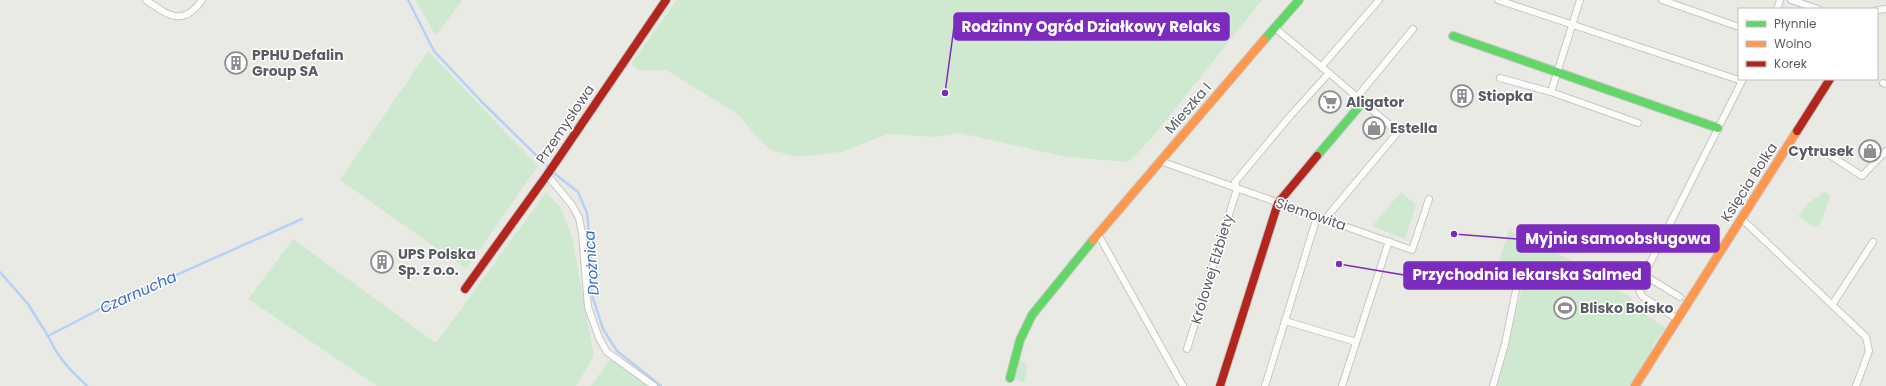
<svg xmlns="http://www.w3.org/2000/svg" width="1886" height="386" viewBox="0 0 1886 386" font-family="Poppins,sans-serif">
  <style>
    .green { fill: #cfe9d0 }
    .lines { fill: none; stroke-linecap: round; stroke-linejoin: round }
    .stream { stroke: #b5d1f7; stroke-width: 2.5 }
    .street-casing { stroke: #c6c6c5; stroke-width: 8 }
    .fast-casing { stroke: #c7c7c7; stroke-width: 10 }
    .slow-casing { stroke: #c7c7c7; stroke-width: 10 }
    .jam-casing { stroke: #c7c7c7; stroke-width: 10 }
    .street { stroke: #fcfcfb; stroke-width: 6 }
    .fast { stroke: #63d668; stroke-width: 8 }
    .slow { stroke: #ff974d; stroke-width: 8 }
    .jam { stroke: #b3261e; stroke-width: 8 }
    .labels { text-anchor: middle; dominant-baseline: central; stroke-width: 3; stroke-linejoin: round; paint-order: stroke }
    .poi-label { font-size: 14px; font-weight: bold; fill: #595c63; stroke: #fff; text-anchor: start }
    .street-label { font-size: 14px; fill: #595c63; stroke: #fff }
    .water-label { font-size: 15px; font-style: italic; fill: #3769cd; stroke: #fff }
    .leader { fill: none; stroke: #7b2cbf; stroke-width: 1.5 }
    .callout-dot { fill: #7b2cbf; stroke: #fff; stroke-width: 1.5 }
    .callout { fill: #7b2cbf; stroke: #7b2cbf; stroke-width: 1.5 }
    .callout-label { font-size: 15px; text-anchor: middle; font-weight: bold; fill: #fff }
  </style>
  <rect width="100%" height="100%" fill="#eaeae4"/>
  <!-- green -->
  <g class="green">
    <path d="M415,0h47l-26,36z"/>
    <path d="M677,0h585l-107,134 -21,23 -6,5 -61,-5 -107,-24 -26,4 -46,-3 -47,18 -44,5 -26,-7 -16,-15 -16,-20 -73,-45h-28l-7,-6z"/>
    <path d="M428,51l110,115 -72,103 -126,-89z"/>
    <path d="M546,192l15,16 11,29 22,119 -18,30h-199l-129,-87 45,-60 143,104z"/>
    <path d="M1401,192l15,13 -11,34 -33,-13z"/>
    <path d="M1824,192l4,2 2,3 -10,27 -6,3 -16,-11 10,-13z"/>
    <path d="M1509,230l72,35 -3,2 54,31 -3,7 38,23 -2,4 -2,-1 -12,17 2,2 -24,36h-135l27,-92c-1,-13 -14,-18 -26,-21z"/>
    <path d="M611,358l37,28h-57z"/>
    <path d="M1020,360l8,5 -4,17 -9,-3z"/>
  </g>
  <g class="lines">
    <!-- stream -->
    <g class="stream">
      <path d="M408,0l26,51 47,50 65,64"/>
      <path d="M555,174l23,18 9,21 4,40 -2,22 3,20 11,34 14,22 44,35"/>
      <path d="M0,272l28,32 20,32 54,-28 200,-89"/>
      <path d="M48,336c10,22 22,34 39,50"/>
    </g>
    <!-- street casing -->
    <g class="street-casing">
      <g id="street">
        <path d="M146,0c23,16 37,27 56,0"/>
        <path d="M1498,0l244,81"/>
        <path d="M1662,0l77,27"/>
        <path d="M1791,0l27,9"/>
        <path d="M1777,9l3,-9"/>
        <path d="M1877,10l9,-1"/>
        <path d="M1321,67l58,-67"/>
        <path d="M1500,78l51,14 87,31"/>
        <path d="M1883,83l3,1"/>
        <path d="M1551,92l29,-92"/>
        <path d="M1357,97l56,-68"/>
        <path d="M1822,150l40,26 24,-25"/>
        <path d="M1160,161l252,89 17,-51"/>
        <path d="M547,175l25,30 7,13 3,15 6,74 11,31 8,14 47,34"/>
        <path d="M1325,219l73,-87 -69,-59"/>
        <path d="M1742,219l124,118 3,14 -13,35"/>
        <path d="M1099,236l84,150"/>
        <path d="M1644,275l99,-196"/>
        <path d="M1832,305l41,-63"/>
        <path d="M1677,319l-34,-22c-7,-8 -3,-13 1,-22l36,22"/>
        <path d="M1285,321l71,21"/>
        <path d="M1187,349l50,-160 -2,-7 56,-67 38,-42 -54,-45"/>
        <path d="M1265,386l52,-169"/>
        <path d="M1342,386l47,-145"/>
        <path d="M1493,386l12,-42 11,-54"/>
      </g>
    </g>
    <!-- fast casing -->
    <g class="fast-casing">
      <g id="fast">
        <path d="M1453,36l265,92"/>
        <path d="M1264,40l35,-40"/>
        <path d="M1317,156l46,-54"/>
        <path d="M1010,378l10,-38 12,-25 61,-75"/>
      </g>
    </g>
    <!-- slow casing -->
    <g class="slow-casing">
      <g id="slow">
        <path d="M1093,240l171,-200"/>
        <path d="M1635,386l162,-255"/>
      </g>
    </g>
    <!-- jam casing -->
    <g class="jam-casing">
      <g id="jam">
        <path d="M1797,131l33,-52"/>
        <path d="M465,289l82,-114 119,-175"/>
        <path d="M1220,386l58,-183 39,-47"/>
      </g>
    </g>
    <!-- street -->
    <use href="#street" class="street"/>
    <!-- fast -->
    <use href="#fast" class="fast"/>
    <!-- slow -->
    <use href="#slow" class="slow"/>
    <!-- jam -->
    <use href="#jam" class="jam"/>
  </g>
  <!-- icons -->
  <defs>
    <g id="building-ring" transform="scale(1.15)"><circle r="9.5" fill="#fff" stroke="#8c8e90" stroke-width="1.5"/><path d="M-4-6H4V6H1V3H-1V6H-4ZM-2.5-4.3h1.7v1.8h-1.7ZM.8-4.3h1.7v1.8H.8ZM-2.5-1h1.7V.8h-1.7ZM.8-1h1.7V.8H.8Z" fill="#8c8e90"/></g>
    <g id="supermarket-ring" transform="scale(1.15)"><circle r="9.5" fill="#fff" stroke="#8c8e90" stroke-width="1.5"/><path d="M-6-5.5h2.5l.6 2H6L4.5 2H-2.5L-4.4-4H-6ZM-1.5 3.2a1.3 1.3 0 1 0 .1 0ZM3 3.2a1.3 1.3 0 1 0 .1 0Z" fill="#8c8e90"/></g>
    <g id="shop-ring" transform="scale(1.15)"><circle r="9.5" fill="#fff" stroke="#8c8e90" stroke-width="1.5"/><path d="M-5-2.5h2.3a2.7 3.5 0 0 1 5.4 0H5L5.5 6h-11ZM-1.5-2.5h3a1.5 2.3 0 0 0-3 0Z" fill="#8c8e90"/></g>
    <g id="stadium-ring" transform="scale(1.15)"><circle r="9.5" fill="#fff" stroke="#8c8e90" stroke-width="1.5"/><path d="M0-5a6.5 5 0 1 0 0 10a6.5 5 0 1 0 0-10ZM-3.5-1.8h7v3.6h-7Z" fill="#8c8e90"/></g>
  </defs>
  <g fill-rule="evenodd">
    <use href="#building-ring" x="236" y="63"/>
    <use href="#building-ring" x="1462" y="96"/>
    <use href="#supermarket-ring" x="1330" y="102"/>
    <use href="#shop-ring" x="1374" y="128"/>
    <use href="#shop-ring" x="1870" y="151"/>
    <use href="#building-ring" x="382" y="262"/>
    <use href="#stadium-ring" x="1565" y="308"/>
  </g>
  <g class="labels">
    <!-- poi labels -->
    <g class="poi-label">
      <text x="252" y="55">PPHU Defalin<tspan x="252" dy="16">Group SA</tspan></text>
      <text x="1478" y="96">Stiopka</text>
      <text x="1346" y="102">Aligator</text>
      <text x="1390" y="128">Estella</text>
      <text x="1854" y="151" text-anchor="end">Cytrusek</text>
      <text x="398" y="254">UPS Polska<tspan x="398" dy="16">Sp. z o.o.</tspan></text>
      <text x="1580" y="308">Blisko Boisko</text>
    </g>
    <!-- street labels -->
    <g class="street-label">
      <text transform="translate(1188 108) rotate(-49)">Mieszka I</text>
      <text transform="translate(565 124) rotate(-56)">Przemysłowa</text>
      <text transform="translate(1749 182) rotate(-57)">Księcia Bolka</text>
      <text transform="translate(1311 214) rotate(19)">Siemowita</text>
      <text transform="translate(1212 269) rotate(-73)">Królowej Elżbiety</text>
    </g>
    <!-- water labels -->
    <g class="water-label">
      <text transform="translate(591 263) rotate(-94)">Drożnica</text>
      <text transform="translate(138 292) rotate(-24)">Czarnucha</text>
    </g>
  </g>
  <!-- callouts -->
  <path class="leader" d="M945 93L954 27M1454 234L1517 239M1339 264L1404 275"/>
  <g class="callout-dot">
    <circle cx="945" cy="93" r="4"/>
    <circle cx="1454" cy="234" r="4"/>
    <circle cx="1339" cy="264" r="4"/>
  </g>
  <g class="callout">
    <rect x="954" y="13" width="275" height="27" rx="4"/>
    <rect x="1517" y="225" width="202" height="27" rx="4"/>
    <rect x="1404" y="262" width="246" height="27" rx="4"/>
  </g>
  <g class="callout-label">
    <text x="1091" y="32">Rodzinny Ogród Działkowy Relaks</text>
    <text x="1618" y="244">Myjnia samoobsługowa</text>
    <text x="1527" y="280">Przychodnia lekarska Salmed</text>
  </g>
  <!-- legend -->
  <rect x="1738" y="8" width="140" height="72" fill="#ffffff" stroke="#bdbec1"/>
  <rect x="1746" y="21" width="20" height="6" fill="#63d668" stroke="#bdbec1"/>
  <text x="1774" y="28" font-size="12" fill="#595c63">Płynnie</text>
  <rect x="1746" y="41" width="20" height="6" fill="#ff974d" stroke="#bdbec1"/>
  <text x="1774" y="48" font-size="12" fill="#595c63">Wolno</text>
  <rect x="1746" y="61" width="20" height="6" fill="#b3261e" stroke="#bdbec1"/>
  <text x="1774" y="68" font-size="12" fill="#595c63">Korek</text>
</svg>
